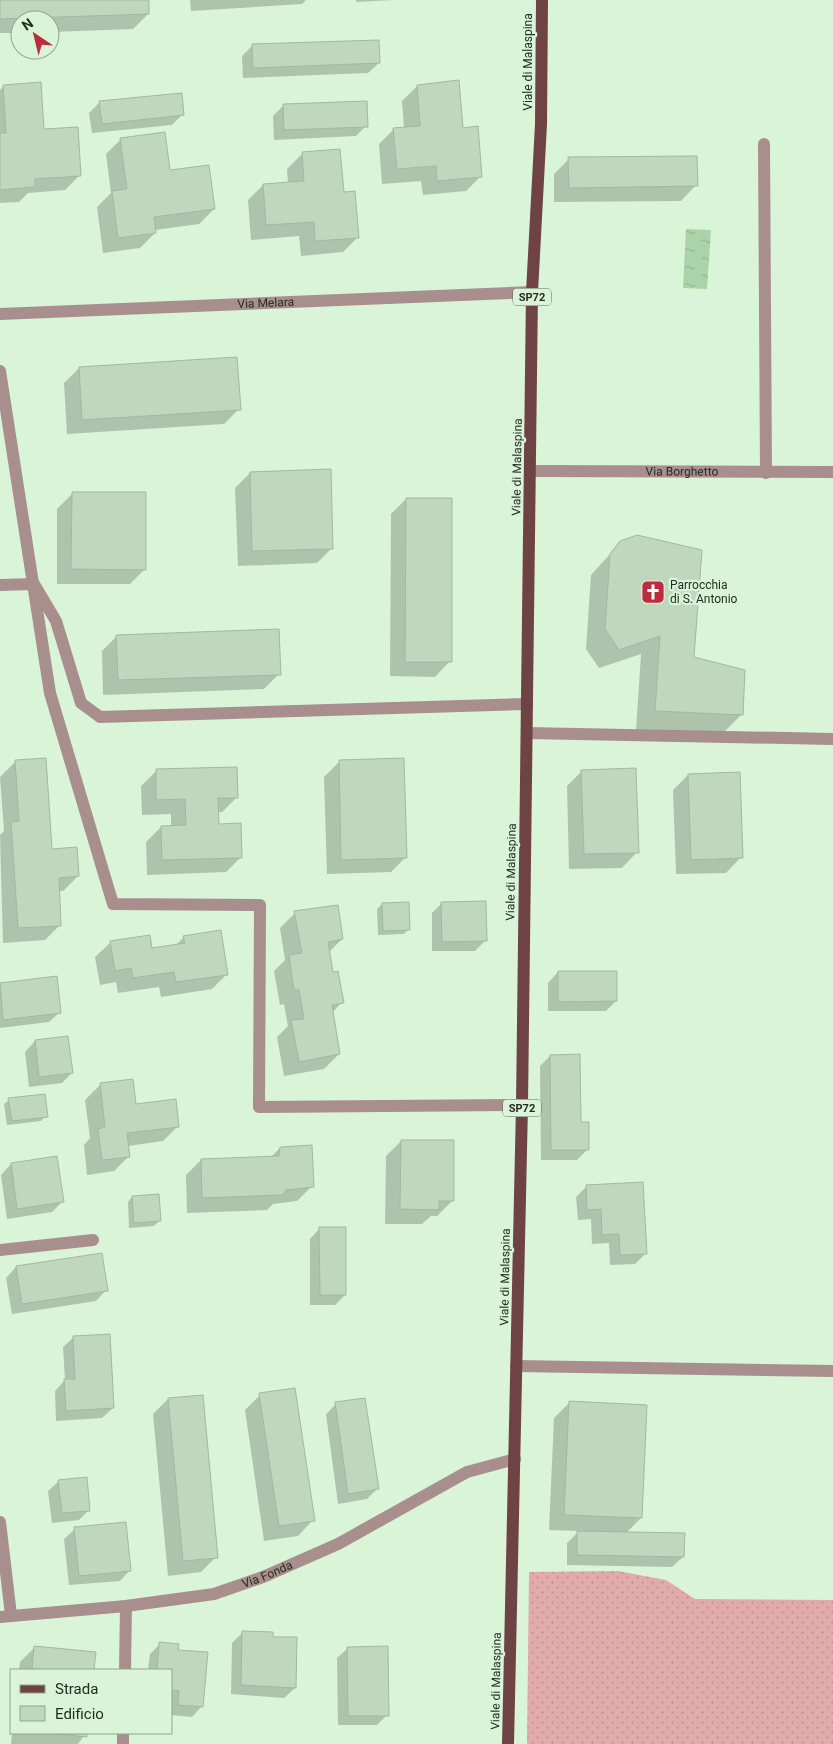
<svg xmlns="http://www.w3.org/2000/svg" width="833" height="1744" viewBox="0 0 833 1744" font-family="Roboto,sans-serif">
  <style>
    .grass { fill: url(#grass-dots) }
    .water { fill: url(#water-ripples) }
    .shadow { fill: #0003 }
    .building { fill: #bed7bd; stroke: #a0b99f }
    .lines { fill: none; stroke-linecap: round; stroke-linejoin: round }
    .lane { stroke: #a98e8e; stroke-width: 12 }
    .street { stroke: #a98e8e; stroke-width: 12 }
    .primary { stroke: #6f4243; stroke-width: 12 }
    .labels { text-anchor: middle; dominant-baseline: central; stroke-width: 4.5; stroke-linejoin: round; paint-order: stroke }
    .shield { fill: #daf4d8; stroke: #5a6959; stroke-width: 1 }
    .shield-label { font-size: 11px; font-weight: bold; fill: #232d23 }
    .street-label { font-size: 12px; fill: #232d23; stroke: #daf4d8 }
    .poi-label { font-size: 12px; fill: #232d23; stroke: #daf4d8; text-anchor: start }
  </style>
  <defs>
    <pattern id="grass-dots" width="8" height="8" patternUnits="userSpaceOnUse" patternTransform="scale(1.25)"><rect width="8" height="8" fill="#e1abaa"/><path d="M2 2h.1M6 6h.1" fill="none" stroke="#c19392" stroke-width="1.8" stroke-linecap="round"/></pattern>
    <pattern id="water-ripples" width="26" height="14" patternUnits="userSpaceOnUse" patternTransform="scale(1.25)"><rect width="26" height="14" fill="#abd3a9"/><path d="M2 4q2-2 4 0t4 0M15 11q2-2 4 0t4 0" fill="none" stroke="#93b591"/></pattern>
  </defs>
  <rect width="100%" height="100%" fill="#daf4d8"/>
  <!-- grass -->
  <path class="grass" d="M618,1571l48,9 29,19 138,1v144h-306l2,-172z"/>
  <!-- water -->
  <path class="water" d="M686,229l25,1 -4,59 -24,-1z"/>
  <!-- shadow -->
  <g class="shadow">
    <path d="M0,0h147l1,14 -15,15 -83,3v-12h-30v13h-20z"/>
    <path d="M190,0h116l-4,4 -111,7z"/>
    <path d="M356,0h38l-38,2z"/>
    <path d="M252,46l127,17 -11,10 -125,5 -1,-22z"/>
    <path d="M4,86l76,89 -15,15 -37,3 -9,9 -19,1v-113z"/>
    <path d="M417,86l45,43 19,47 -15,15 -43,4 -2,-14 -39,3 -3,-40 15,-15 10,-1 -2,-27z"/>
    <path d="M100,102l82,13 -10,10 -80,8 -3,-20z"/>
    <path d="M366,102v24l-10,10 -82,4 -1,-24 10,-10z"/>
    <path d="M121,139l48,33 45,37 -15,15 -44,6v3l-15,15 -37,5 -6,-46 14,-14 -5,-39z"/>
    <path d="M302,154l41,40 15,43 -15,15 -42,4 -2,-20 -48,4 -3,-40 15,-15 25,-2 -1,-14z"/>
    <path d="M569,159l127,26 -15,16 -127,1v-28z"/>
    <path d="M79,368l160,41 -15,15 -157,10 -3,-51z"/>
    <path d="M250,473l82,75 -15,15 -79,3 -3,-78z"/>
    <path d="M72,494l73,75 -15,15h-73v-75z"/>
    <path d="M406,499l44,162 -15,16 -45,-1 1,-162z"/>
    <path d="M621,542l72,116 49,56 -20,20 -86,-4 5,-76 -42,14 -13,-19 5,-74z"/>
    <path d="M117,636l162,38 -15,15 -161,6 -1,-44z"/>
    <path d="M16,761l34,89 28,26 -15,15h-5l2,34 -15,15 -42,3 -3,-108 4,-4 -4,-54z"/>
    <path d="M339,762l67,95 -15,15 -64,2 -3,-97z"/>
    <path d="M156,771l81,26 -15,15h-4v13l23,32 -15,15 -79,3 -1,-33 15,-15h10v-13l-29,1 -1,-29z"/>
    <path d="M582,771l55,81 -15,16 -53,1 -2,-83z"/>
    <path d="M688,775l53,82 -15,16 -50,1 -3,-84z"/>
    <path d="M442,903l44,37 -11,11h-43v-38z"/>
    <path d="M382,904l27,25 -5,5 -26,1 -1,-26z"/>
    <path d="M295,913l47,26 -13,13 3,21 10,29 -10,11 7,41 -15,15 -40,7 -7,-39 11,-11 -4,-22 -4,1 -6,-34 11,-11 -5,-32z"/>
    <path d="M184,937l43,37 -15,15 -51,8 -2,-10 -41,6 -2,-11 -16,3 -5,-28 16,-15 40,8 24,-4z"/>
    <path d="M558,972l58,29 -10,10h-58v-28z"/>
    <path d="M55,977l5,35 -11,10 -49,6v-44z"/>
    <path d="M35,1041l37,32 -10,10 -33,4 -4,-35z"/>
    <path d="M550,1056l29,67 9,26 -11,11h-36l-1,-94z"/>
    <path d="M100,1085l35,21 43,20 -15,15 -35,5 1,10 -15,15 -27,4 -3,-30 6,-7 -5,-38z"/>
    <path d="M9,1100l37,16 -5,5 -34,4 -3,-21z"/>
    <path d="M401,1141l51,60 -15,15h-6l-9,8h-37l1,-68z"/>
    <path d="M280,1148l32,38 -15,15 -24,3 -6,6 -80,3 -1,-38 15,-15 70,-3z"/>
    <path d="M56,1158l6,44 -10,10 -45,7 -6,-44 10,-11z"/>
    <path d="M587,1186l59,67 -11,11 -25,1 -1,-22 -17,1 -1,-25 -13,1 -2,-23z"/>
    <path d="M132,1197l27,24 -5,5 -25,2 -1,-26z"/>
    <path d="M320,1228l25,67 -10,10h-25v-66z"/>
    <path d="M16,1267l90,23 -10,11 -84,13 -6,-36z"/>
    <path d="M74,1337l39,71 -11,10 -46,3 -1,-30 10,-11 -2,-33z"/>
    <path d="M260,1395l53,125 -15,16 -34,5 -19,-131z"/>
    <path d="M168,1399l48,158 -15,15 -33,4 -15,-162z"/>
    <path d="M569,1403l72,115 -15,15 57,24 -11,10 -105,-2v-22l12,-12 -30,-1 5,-112z"/>
    <path d="M336,1404l41,85 -10,10 -29,5 -12,-90z"/>
    <path d="M59,1481l30,29 -10,10 -27,3 -4,-32z"/>
    <path d="M75,1529l55,41 -10,11 -51,4 -5,-46z"/>
    <path d="M242,1633l30,5 23,50 -11,10 -53,-4 1,-51z"/>
    <path d="M160,1644l17,7 25,55 -10,11 -21,-2v-45h-23l2,-16z"/>
    <path d="M35,1647l59,7 -1,16h-74l1,-8z"/>
    <path d="M348,1648l39,67 -10,10h-39l-1,-67z"/>
    <path d="M12,1733h74l-8,11h-67z"/>
  </g>
  <!-- building -->
  <g class="building">
    <path d="M0,0h149v14l-149,5z"/>
    <path d="M379,40l1,23 -127,5 -1,-24z"/>
    <path d="M459,80l4,48 15,-2 4,51 -45,4 -1,-15 -39,3 -4,-41 27,-2 -3,-41z"/>
    <path d="M41,82l3,47 34,-2 3,49 -46,3v8l-35,3v-57h6l-3,-48z"/>
    <path d="M182,93l2,22 -82,9 -3,-23z"/>
    <path d="M367,101l1,26 -84,3 -1,-26z"/>
    <path d="M165,132l5,38 39,-5 6,44 -61,8 2,16 -38,5 -6,-47 15,-2 -7,-51z"/>
    <path d="M340,149l4,43 11,-1 4,47 -44,3 -1,-19 -48,3 -3,-41 41,-3 -2,-29z"/>
    <path d="M697,156l1,30 -129,2 -1,-31z"/>
    <path d="M237,357l4,53 -159,10 -3,-53z"/>
    <path d="M331,469l2,80 -81,2 -2,-79z"/>
    <path d="M72,492h74v78l-75,-1z"/>
    <path d="M406,498h46v164h-47z"/>
    <path d="M637,535l65,15 -8,107 51,13 -2,45 -88,-4 5,-75 -41,14 -14,-21 5,-75 10,-13z"/>
    <path d="M279,629l2,46 -163,5 -2,-45z"/>
    <path d="M46,758l6,91 25,-2 2,29 -20,2 2,48 -43,2 -7,-106 8,-1 -4,-61z"/>
    <path d="M404,758l3,100 -66,2 -2,-100z"/>
    <path d="M237,767l1,31h-20l1,26 22,-1 1,35 -80,2 -1,-34 25,-1 -1,-26 -29,1v-31z"/>
    <path d="M636,768l3,85 -55,1 -3,-84z"/>
    <path d="M740,772l3,86 -52,2 -3,-86z"/>
    <path d="M486,901l1,40 -45,1 -1,-40z"/>
    <path d="M409,902l1,28 -27,1 -1,-28z"/>
    <path d="M338,905l5,34 -15,3 5,30 5,-1 6,32 -12,2 8,49 -41,8 -8,-42 13,-1 -5,-29h-5l-5,-35 13,-2 -8,-42z"/>
    <path d="M221,930l7,45 -52,7 -2,-10 -41,6 -2,-10 -16,3 -5,-30 40,-6 2,13 33,-5 -2,-7z"/>
    <path d="M558,971h59v30l-59,1z"/>
    <path d="M57,976l4,37 -58,7 -3,-37z"/>
    <path d="M68,1036l5,37 -34,4 -4,-37z"/>
    <path d="M580,1054l1,68h8v28h-38l-1,-95z"/>
    <path d="M133,1079l3,25 40,-5 3,28 -52,6 3,24 -28,3 -4,-31 7,-2 -5,-44z"/>
    <path d="M45,1094l3,23 -36,4 -4,-23z"/>
    <path d="M401,1140h53v61h-15v9l-39,-1z"/>
    <path d="M312,1145l2,42 -28,3 -3,5 -81,3 -1,-39 78,-3 1,-9z"/>
    <path d="M57,1156l7,46 -47,7 -6,-46z"/>
    <path d="M643,1182l4,72 -27,1 -1,-21 -17,1 -1,-26 -14,1 -1,-25z"/>
    <path d="M159,1194l2,27 -27,2 -2,-27z"/>
    <path d="M319,1227h27v68h-26z"/>
    <path d="M102,1253l6,38 -86,13 -6,-38z"/>
    <path d="M110,1334l4,74 -48,3 -2,-32h11l-2,-43z"/>
    <path d="M295,1388l20,133 -36,5 -20,-133z"/>
    <path d="M203,1395l15,163 -35,3 -15,-163z"/>
    <path d="M365,1398l14,91 -31,5 -13,-92z"/>
    <path d="M569,1401l78,4 -5,113 -78,-3z"/>
    <path d="M87,1477l3,34 -28,2 -4,-33z"/>
    <path d="M126,1522l5,49 -52,5 -5,-49z"/>
    <path d="M577,1531l108,2 -1,24 -107,-2z"/>
    <path d="M242,1631l31,1v5h24l-1,51 -55,-3z"/>
    <path d="M159,1642l20,2 -1,6 30,2 -5,55 -25,-2 1,-14 -8,-1v-20h-14z"/>
    <path d="M34,1646l62,6 -2,18h-62z"/>
    <path d="M388,1646l1,70h-41l-1,-69z"/>
    <path d="M47,1733h40v4z"/>
  </g>
  <g class="lines">
    <!-- lane -->
    <path class="lane" d="M764,144l2,329"/>
    <!-- street -->
    <g class="street">
      <path id="s1" d="M0,314l532,-22"/>
      <path d="M0,371l50,322 63,211 147,1 -1,202 263,-2"/>
      <path id="s2" d="M531,471l302,1"/>
      <path d="M0,585l34,-1 22,37 25,82 19,14 427,-13"/>
      <path d="M527,733l306,6"/>
      <path d="M0,1250l93,-10"/>
      <path d="M516,1366l317,5"/>
      <path d="M0,1522l11,93"/>
      <path id="s3" d="M0,1617l126,-11 88,-12 49,-17 75,-33 129,-72 48,-13"/>
      <path d="M125,1670l1,-64"/>
      <path d="M123,1744v-11"/>
    </g>
    <!-- primary -->
    <path class="primary" d="M508,1744l14,-639 10,-813 9,-168 1,-124"/>
  </g>
  <!-- icons -->
  <defs>
    <g id="church-square" transform="scale(1.25)"><rect x="-9" y="-9" width="18" height="18" rx="4" fill="#bd2c3e" stroke="#daf4d8"/><path d="M-1.2-6h2.4v3.5h3.3v2.4h-3.3V6h-2.4V-.1h-3.3v-2.4h3.3Z" fill="#fff"/></g>
  </defs>
  <g fill-rule="evenodd">
    <use href="#church-square" x="653" y="592"/>
  </g>
  <g class="labels">
    <!-- shield labels -->
    <g class="shield">
      <rect x="513" y="288.5" width="38" height="17" rx="4"/>
      <rect x="503" y="1099.5" width="38" height="17" rx="4"/>
    </g>
    <g class="shield-label">
      <text x="532" y="297">SP72</text>
      <text x="522" y="1108">SP72</text>
    </g>
    <!-- street labels -->
    <g class="street-label">
      <text transform="translate(528 62) rotate(-90)">Viale di Malaspina</text>
      <text stroke="none"><textPath href="#s1" startOffset="266">Via Melara</textPath></text>
      <text transform="translate(517 467) rotate(-89)">Viale di Malaspina</text>
      <text stroke="none"><textPath href="#s2" startOffset="151">Via Borghetto</textPath></text>
      <text transform="translate(511 872) rotate(-89)">Viale di Malaspina</text>
      <text transform="translate(505 1277) rotate(-89)">Viale di Malaspina</text>
      <text stroke="none"><textPath href="#s3" startOffset="272">Via Fonda</textPath></text>
      <text transform="translate(496 1681) rotate(-89)">Viale di Malaspina</text>
    </g>
    <!-- poi labels -->
    <g class="poi-label">
      <text x="670" y="585">Parrocchia<tspan x="670" dy="14">di S. Antonio</tspan></text>
    </g>
  </g>
  <!-- legend -->
  <rect x="10" y="1669" width="162" height="65" fill="#daf4d8" stroke="#91a490"/>
  <rect x="20" y="1685" width="25" height="8" fill="#6f4243" stroke="#91a490"/>
  <text x="55" y="1694" font-size="15" fill="#232d23">Strada</text>
  <rect x="20" y="1706" width="25" height="15" fill="#bed7bd" stroke="#91a490"/>
  <text x="55" y="1719" font-size="15" fill="#232d23">Edificio</text>
  <!-- north arrow -->
  <g transform="translate(35 35) rotate(325)"><circle r="24" fill="#daf4d8" stroke="#91a490"/>
  <path d="M0-4L9 19L0 12L-9 19Z" fill="#bd2c3e"/>
  <text y="-8" font-size="14" font-weight="bold" text-anchor="middle" fill="#232d23">N</text>
  </g>
</svg>
